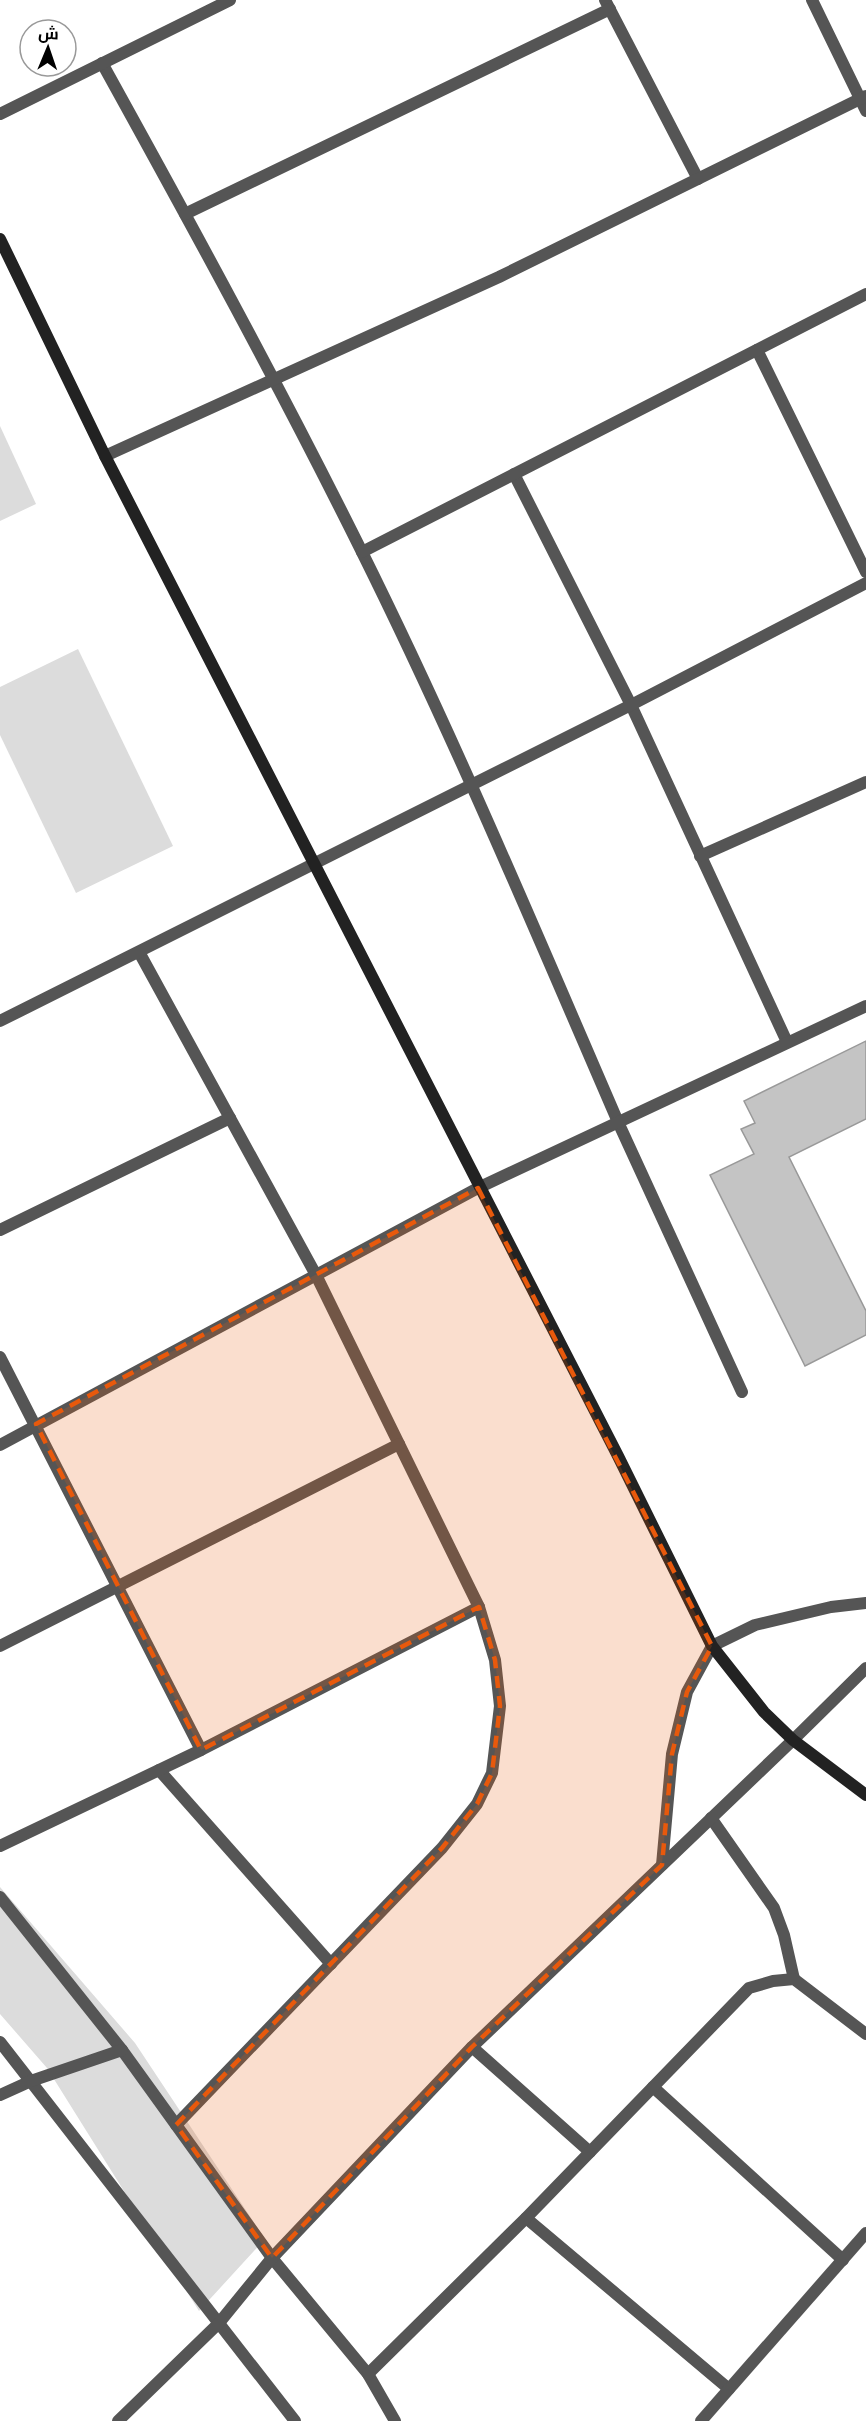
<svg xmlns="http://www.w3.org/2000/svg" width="866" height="2421" viewBox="0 0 866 2421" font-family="'Alegreya Sans',Cairo,sans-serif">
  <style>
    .green { fill: #dcdcdc }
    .building { fill: #c4c4c4; stroke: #999; stroke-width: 1.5 }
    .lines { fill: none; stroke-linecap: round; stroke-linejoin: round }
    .lane { stroke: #555; stroke-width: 12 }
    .street { stroke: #555; stroke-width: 12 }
    .secondary { stroke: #222; stroke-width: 12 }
    .marked { fill: #e8590c; fill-opacity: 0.2; stroke: #e8590c; stroke-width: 4.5; stroke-dasharray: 12 8; stroke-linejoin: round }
  </style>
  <rect width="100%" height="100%" fill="#fff"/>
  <!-- green -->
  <g class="green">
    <path d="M0,426l36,78 -36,17z"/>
    <path d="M78,649l95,197 -97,47 -76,-158v-48z"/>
    <path d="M0,1887l135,156 130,196 -66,72 -152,-243 -47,-54z"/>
  </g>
  <!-- building -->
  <path class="building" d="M866,1041v78l-77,38 77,154v24l-61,31 -95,-191 44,-21 -13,-25 14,-6 -11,-22z"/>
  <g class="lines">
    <!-- lane -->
    <path class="lane" d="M618,1122l124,270"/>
    <!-- street -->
    <g class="street">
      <path d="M605,0l93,179"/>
      <path d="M812,0l54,111"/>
      <path d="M102,63c89,161 177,322 259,487 93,187 174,380 257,572"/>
      <path d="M0,114l230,-114"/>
      <path d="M185,214l425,-205"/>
      <path d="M757,350l109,222"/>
      <path d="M105,456l394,-179 367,-181"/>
      <path d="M514,474l117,231 156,337"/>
      <path d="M362,552l504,-258"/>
      <path d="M700,856l166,-74"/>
      <path d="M139,952l177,323 163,332 16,53 5,46 -8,67 -15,31 -35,44 -266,277"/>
      <path d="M0,1021l631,-316 235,-122"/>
      <path d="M0,1230l230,-112"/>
      <path d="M0,1357l201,393"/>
      <path d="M0,1445l478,-257 388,-182"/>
      <path d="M0,1646l399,-202"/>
      <path d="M159,1770l172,194"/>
      <path d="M711,1818l63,90 10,27 10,44"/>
      <path d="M0,1846l201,-96 278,-143"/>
      <path d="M662,1865l10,-111 15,-62 25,-46 43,-21 76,-18 35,-4"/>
      <path d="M0,1897l122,153 150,208 96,116 27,47"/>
      <path d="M0,2042l295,379"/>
      <path d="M472,2047l118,105"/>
      <path d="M653,2087l190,173"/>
      <path d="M0,2095l31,-14 91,-31"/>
      <path d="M526,2218l203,171"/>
      <path d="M368,2374l158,-156 223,-230 24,-7 21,-2 72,55"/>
      <path d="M118,2421l101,-98 53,-65 200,-211 321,-307 73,-72"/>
      <path d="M701,2421l165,-188"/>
    </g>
    <!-- secondary -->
    <path class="secondary" d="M0,239l105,217 513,1000 94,190 52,66 29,28 73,55"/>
  </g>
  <!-- marked area -->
  <path class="marked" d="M478,1188l234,458 -25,46 -15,62 -10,111 -190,182 -200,211 -96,-133 266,-277 35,-44 15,-31 8,-67 -5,-46 -16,-53 -278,143 -165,-326z"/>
  <!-- north arrow -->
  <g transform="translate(48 48) rotate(2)"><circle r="28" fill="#ffffff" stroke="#999999" stroke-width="1.5"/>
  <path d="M0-4.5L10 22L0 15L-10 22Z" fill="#000000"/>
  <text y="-9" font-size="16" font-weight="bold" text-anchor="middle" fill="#000000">ش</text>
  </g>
</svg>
